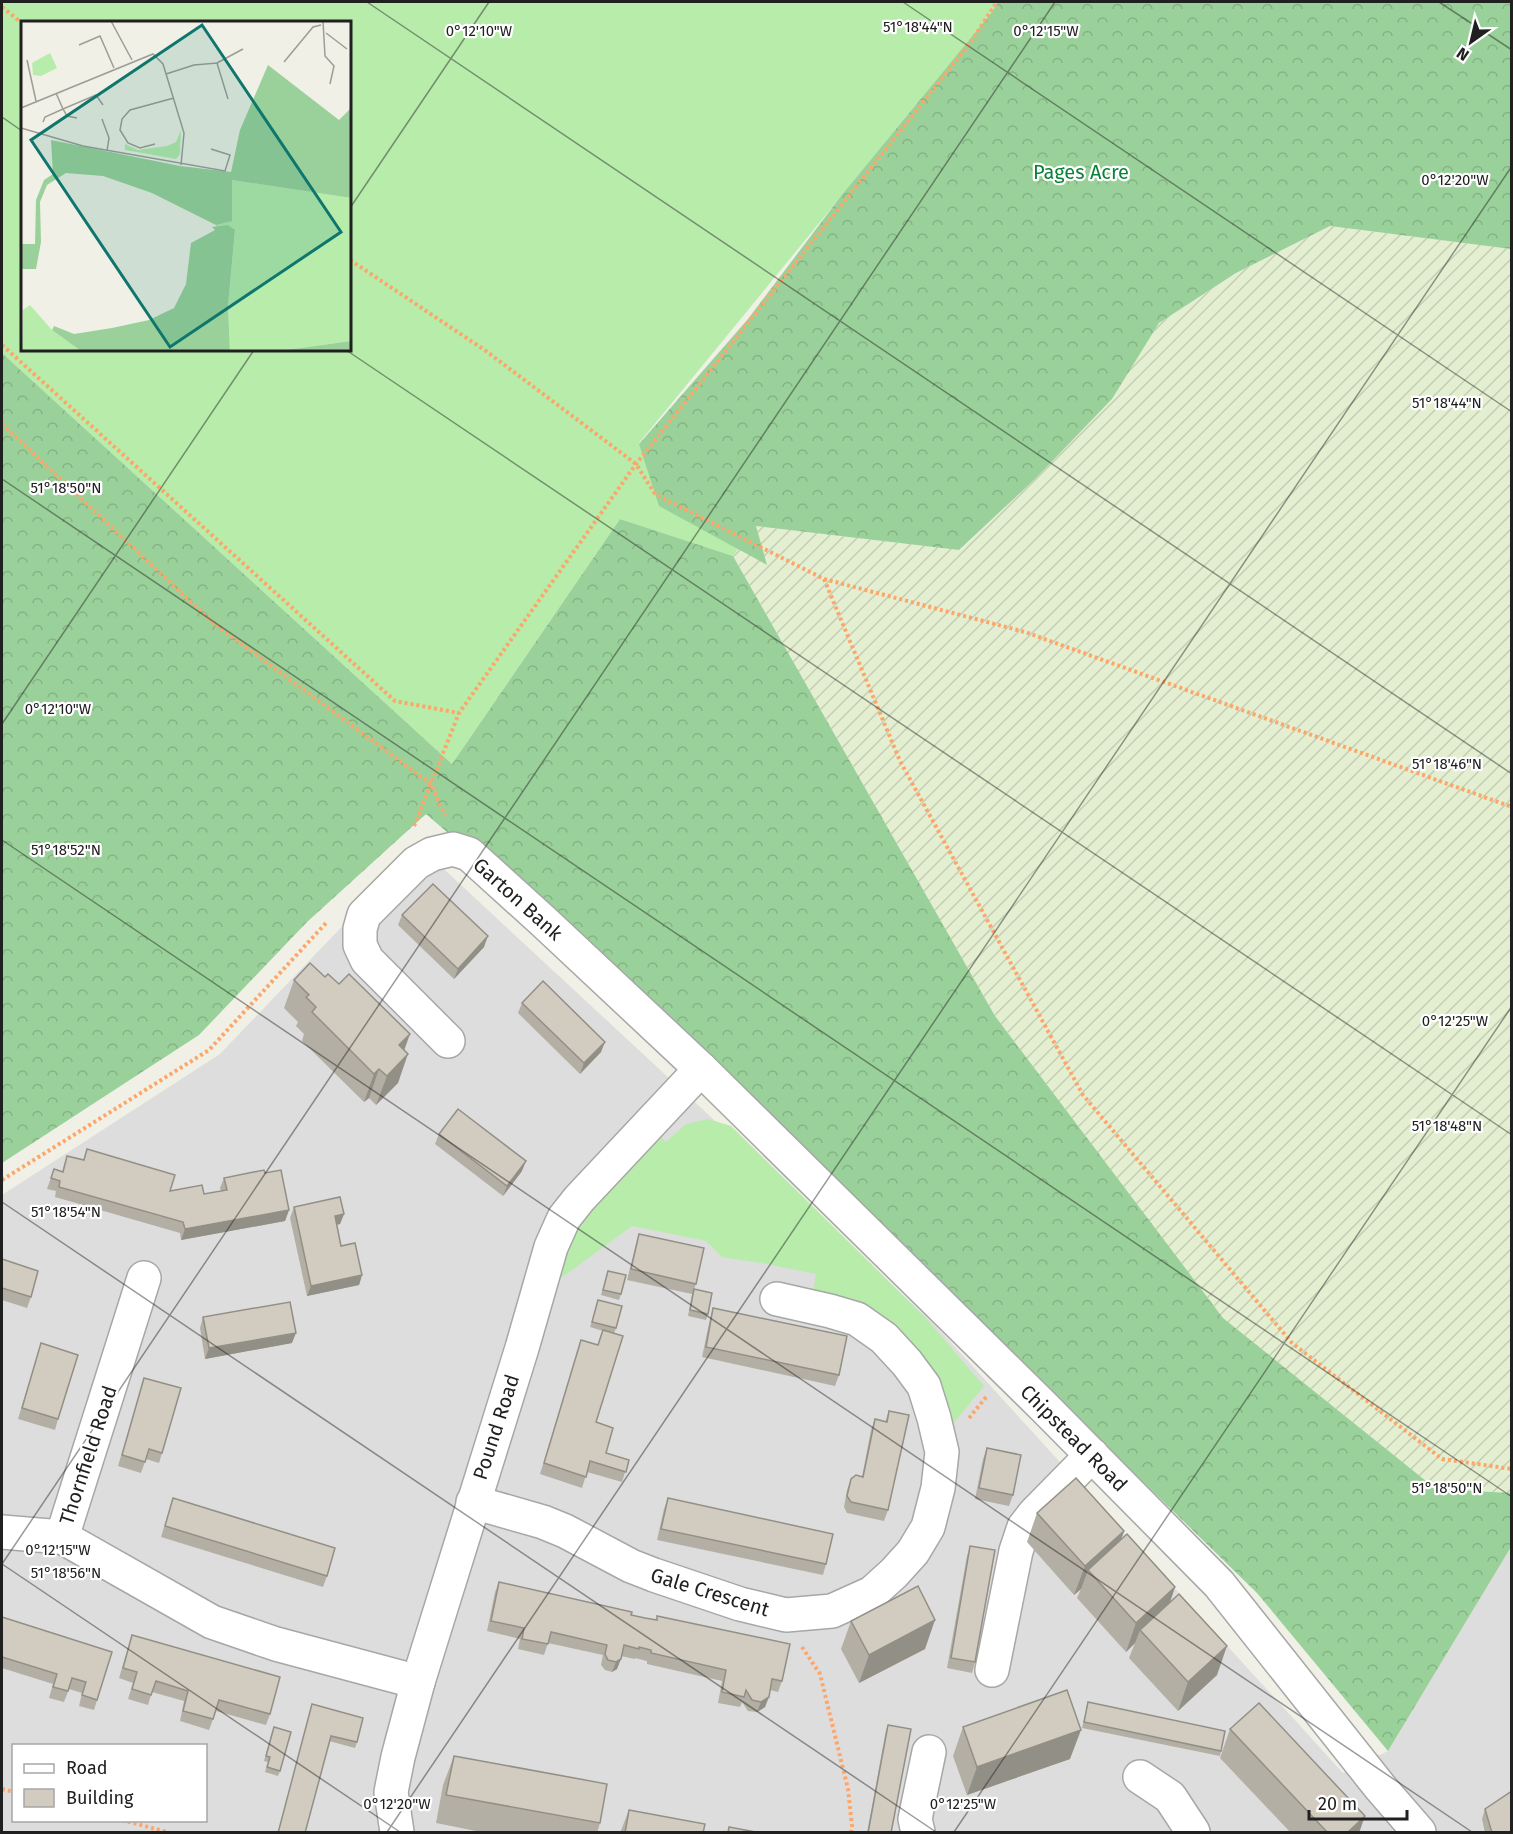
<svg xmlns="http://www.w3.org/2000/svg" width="1513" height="1834" viewBox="0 0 1513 1834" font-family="'Fira Sans',sans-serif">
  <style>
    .residential { fill: #dedddd; fill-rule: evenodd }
    .farmland { fill: url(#farmland-furrows) }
    .grass { fill: #b7ecab; fill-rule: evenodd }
    .forest { fill: url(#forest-crowns) }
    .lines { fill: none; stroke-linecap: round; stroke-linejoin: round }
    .minor-casing { stroke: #a7a7a7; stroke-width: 36 }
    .path { stroke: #fda66a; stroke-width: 4; stroke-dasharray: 3 3; stroke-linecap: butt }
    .minor { stroke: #fff; stroke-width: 33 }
    .wall { fill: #b4afa4 }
    .shaded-wall { fill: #928f86 }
    .building { fill: #d1ccbf; stroke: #928f86; stroke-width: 1.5 }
    .ticks { fill: none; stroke: #202020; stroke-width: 1.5; stroke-opacity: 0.45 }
    .labels { text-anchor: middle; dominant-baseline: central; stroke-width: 4.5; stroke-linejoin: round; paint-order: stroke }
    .park-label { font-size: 20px; fill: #098338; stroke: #fff }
    .street-label { font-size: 20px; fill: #202020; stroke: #fff }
    .inset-road { fill: none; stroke: #9d9d97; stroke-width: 1.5 }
    .view { fill: #0f766e; fill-opacity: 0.15; stroke: #0f766e; stroke-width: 3 }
    .inset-edge { fill: none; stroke: #202020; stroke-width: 3 }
    .ticks-label { font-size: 15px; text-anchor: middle; fill: #202020; stroke: #fff; stroke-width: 4.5; stroke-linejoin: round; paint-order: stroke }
  </style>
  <defs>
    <pattern id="farmland-furrows" width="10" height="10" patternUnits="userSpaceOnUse" patternTransform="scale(1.5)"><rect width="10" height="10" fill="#e4efd1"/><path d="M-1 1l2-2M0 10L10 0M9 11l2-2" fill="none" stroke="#c3cdb3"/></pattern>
    <pattern id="forest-crowns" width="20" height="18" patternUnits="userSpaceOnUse" patternTransform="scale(1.5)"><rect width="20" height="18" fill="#9ad19a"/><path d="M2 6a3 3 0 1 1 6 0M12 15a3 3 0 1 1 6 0" fill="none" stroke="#84b384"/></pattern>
  </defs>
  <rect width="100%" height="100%" fill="#f1f0e6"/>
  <!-- residential -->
  <path class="residential" d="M419,846l517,480 407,447 45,-22 123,-204v285h-1509v-637l218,-141zM14,1746h192v74h-192z"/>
  <!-- farmland -->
  <path class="farmland" d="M1330,226l181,23v1244l-75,-4 -213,-171 -228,-302 -262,-460 22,-30 205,24 75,-71 77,-80 47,-76 77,-50z"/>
  <!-- grass -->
  <g class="grass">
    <path d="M2,2h996l-6,10 -353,431 116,83 -22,30 -113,-37 -168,245 -450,-411zM22,22h328v328h-328z"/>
    <path d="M708,1119l23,7 193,190 60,70 -31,38 -20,-53 -120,-79 3,-18 -49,-10 -45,-7 -16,-16 -74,-15 -75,55 13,-44 16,-25 74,-76 6,6 20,-18z"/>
  </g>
  <!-- forest -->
  <g class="forest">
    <path d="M998,2h513v247l-181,-23 -94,47 -77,50 -47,76 -77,80 -76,71 -203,-24 11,39 -108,-59 -20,-62 109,-125 93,-123 151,-184z"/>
    <path d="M2,353l450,411 168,-245 113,37 262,460 228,302 213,171 75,4v54l-123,204 -131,-158 -546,-533 -285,-246 -119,108 -108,113 -197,128z"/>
  </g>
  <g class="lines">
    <!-- minor casing -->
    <g class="minor-casing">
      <g id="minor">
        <path d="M448,1041l-81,-81 -7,-15v-16l4,-14 52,-52 16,-9 21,-5 16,5 74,67 158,148 343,338 175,177 161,203 39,45"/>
        <path d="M144,1278l-82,259 150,85 64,22 142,38"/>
        <path d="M473,1502l70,20 22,9 66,35 23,9 86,29 46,11 46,-4 40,-18 22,-20 19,-21 15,-25 10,-39 4,-36 -8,-34 -10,-32 -17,-23 -23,-25 -27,-19 -27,-8 -53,-12"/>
        <path d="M2,1532l60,5"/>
        <path d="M992,1670l24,-119 8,-24 11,-14 57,-58"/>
        <path d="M1140,1777l30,20 23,35"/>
        <path d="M397,1832l-6,-40 7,-35 20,-75 104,-334 29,-101 13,-29 15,-19 122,-130"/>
        <path d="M918,1832l-3,-13 14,-67"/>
      </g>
    </g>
    <!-- path -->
    <g class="path">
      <path d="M2,7l20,16"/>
      <path d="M350,260l136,91 150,113 19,30 169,85 201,53 487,175"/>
      <path d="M2,345l393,356 64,12"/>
      <path d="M2,424l210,198 219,162 14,32"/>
      <path d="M824,579l76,182 183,334 209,248 150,116 70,10"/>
      <path d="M414,826l45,-113 177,-249 334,-421 27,-41"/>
      <path d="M2,1180l207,-130 118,-128"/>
      <path d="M969,1418l18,-22"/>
      <path d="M802,1647l18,27 28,115 4,37 -1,6"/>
      <path d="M2,1789l12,3"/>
      <path d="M122,1820l45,12"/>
    </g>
    <!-- minor -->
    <use href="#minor" class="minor"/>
  </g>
  <!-- wall -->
  <g class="wall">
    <path d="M402,915l82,32 -30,32 -56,-54z"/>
    <path d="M294,980l110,70 -6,33 -22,22 -7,-7 -5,4 -62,-61 2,-7 -8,-8 2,-4 -14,-14z"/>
    <path d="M522,1003l79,49 -21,22 -62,-61z"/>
    <path d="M439,1134l83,37 -19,25 -68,-52z"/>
    <path d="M87,1149l83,42 34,3 17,-3 -1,-3 4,-10 41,-5 24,37 -4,11 -104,19 -1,-7 -125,-36 1,-6 -9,-2 7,-20 8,3 5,-16 16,4z"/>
    <path d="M294,1207l50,7 -4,10 -4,1 5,21 21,29 -3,10 -52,11 -17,-78z"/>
    <path d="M639,1234l57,50 -2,5 14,25 -2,6 -18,-4 4,-22 -65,-14 9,-36z"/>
    <path d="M2,1259l29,38 -4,11 -25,-8z"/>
    <path d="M608,1271l13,23 -2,6 -18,-5z"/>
    <path d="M597,1305l19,23 -2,5 -18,89 10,31 23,7 -7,22 -35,-10 -5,16 -42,-14 41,-134 17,5 5,-14 -13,-4z"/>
    <path d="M713,1308l126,67 -4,11 -133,-29 8,-38z"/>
    <path d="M203,1317l89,26 -87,16 -5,-31z"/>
    <path d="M41,1343l17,76 -3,11 -37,-11z"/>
    <path d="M144,1378l18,75 -3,10 -13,-4 -5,14 -23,-7z"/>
    <path d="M889,1411l-1,99 -4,11 -37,-8 -3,-6 3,-17 4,-11 11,-2 9,-47 4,-11 10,3z"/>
    <path d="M987,1448l26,47 -4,11 -34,-7 8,-40z"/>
    <path d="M173,1498l154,78 -4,11 -162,-50z"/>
    <path d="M668,1498l158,66 -3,11 -166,-35 7,-31z"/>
    <path d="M1037,1513l87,18 -3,9 54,47 -5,16 47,72 -39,36 -49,-53 6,-15 -9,9 -49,-54 4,-9 -7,6 -47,-53z"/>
    <path d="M970,1546l5,116 -3,11 -25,-5 20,-112z"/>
    <path d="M499,1582l132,33 151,66 -4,11 -8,-2 -5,17 -8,5 -9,-1 -6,-9 -2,5 -22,-4 4,-22 -75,-17v-3l-12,-3v1l-14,-3 -4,13 -5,3 -7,-2 -4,-5 2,-10 -55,-12 -4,12 -26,-6 2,-10 -33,-8 8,-39z"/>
    <path d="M2,1617l110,35 -18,58 -15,-4 3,-13 -13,-4 -5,13 -15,-4 4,-14 -51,-16z"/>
    <path d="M851,1621l74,28 -66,34 -18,-34z"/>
    <path d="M132,1635l138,79 -4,11 -50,-14 -7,19 -29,-9 4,-20 -32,-9 -4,13 -20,-6 5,-16 -14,-5z"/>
    <path d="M1088,1702l133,49 -1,5 -138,-28z"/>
    <path d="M312,1704l45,38 -2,6 -26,-7 -24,92h-27z"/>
    <path d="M888,1725l3,108h-24l19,-103z"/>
    <path d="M963,1727l107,32 -103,36 -14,-39z"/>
    <path d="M1230,1729l129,104h-68l-71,-75z"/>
    <path d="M272,1732l8,39 -2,5 -13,-4 3,-10 -4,-1z"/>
    <path d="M454,1756l146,67 -3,10h-111l-50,-10 7,-38z"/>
    <path d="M1485,1809l27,24h-27l-3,-14z"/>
    <path d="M629,1810l74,23h-83z"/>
  </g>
  <!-- shaded-wall -->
  <g class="shaded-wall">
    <path d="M488,936l-4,11 -30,32 4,-10z"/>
    <path d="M410,1034l-10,28 -1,-17z"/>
    <path d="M605,1042l-4,10 -21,22 4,-11z"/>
    <path d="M408,1054l-10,29 -22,22 11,-29z"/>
    <path d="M379,1069l-10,29 -5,4 10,-28z"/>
    <path d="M526,1161l-4,10 -19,25 4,-10z"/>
    <path d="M289,1210l-4,11 -104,19 4,-11z"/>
    <path d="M344,1214l-4,10 -9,2 4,-10z"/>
    <path d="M362,1275l-3,10 -52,11 4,-10z"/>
    <path d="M296,1333l-4,10 -87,16 4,-11z"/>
    <path d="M1124,1531l-10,28 -26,11 -7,19 -7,6 11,-29z"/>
    <path d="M1175,1587l-10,29 -25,14 -5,13 -9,9 10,-29z"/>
    <path d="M935,1620l-10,29 -66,34 10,-28z"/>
    <path d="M1227,1646l-10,29 -39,36 10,-29z"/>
    <path d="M621,1659l-4,10 -5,3 4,-10z"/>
    <path d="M769,1697l-4,10 -8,5 4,-10z"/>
    <path d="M1081,1730l-11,29 -103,36 10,-28z"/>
    <path d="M1365,1816l-6,17h-12z"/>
  </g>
  <!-- building -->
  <g class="building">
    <path d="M433,884l55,52 -30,33 -56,-54z"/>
    <path d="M310,963l15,14 3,-3 11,10 10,-10 61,60 -11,11 9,9 -21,22 -8,-7 -5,5 -62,-62 4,-5 -10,-10 3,-2 -15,-15z"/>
    <path d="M543,981l62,61 -21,21 -62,-60z"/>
    <path d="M458,1109l68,52 -19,25 -68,-52z"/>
    <path d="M87,1149l88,26 -5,16 32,-6 2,9 23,-4 -3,-12 40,-8 1,3 16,-3 8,40 -104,19 -2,-7 -124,-35 1,-6 -9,-3 3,-9 9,3 4,-16 17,4z"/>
    <path d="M340,1197l4,17 -9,2 6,30 14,-3 7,32 -51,11 -17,-79z"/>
    <path d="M639,1234l65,14 -8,36 -65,-15z"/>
    <path d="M2,1259l36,12 -7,26 -29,-9z"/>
    <path d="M608,1271l18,4 -5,19 -18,-4z"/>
    <path d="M694,1289l18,4 -4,21 -18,-4z"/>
    <path d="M598,1300l24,6 -6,22 -24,-6z"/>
    <path d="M290,1302l6,31 -87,15 -6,-31z"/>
    <path d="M713,1308l134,28 -8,39 -133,-28z"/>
    <path d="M603,1330l20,6 -27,86 17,6 -7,25 23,7 -3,12 -36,-11 -4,16 -42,-14 37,-123 17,5z"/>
    <path d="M41,1343l37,12 -20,64 -36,-11z"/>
    <path d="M144,1378l37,10 -19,65 -13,-4 -4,13 -23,-7z"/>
    <path d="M889,1411l20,4 -21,95 -37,-8 -4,-6 4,-17 5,-4 7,2 12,-58 12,3z"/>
    <path d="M987,1448l34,7 -8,40 -34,-7z"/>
    <path d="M1076,1478l48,53 -39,35 -48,-53z"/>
    <path d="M173,1498l162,50 -8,28 -162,-50z"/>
    <path d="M668,1498l165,36 -7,30 -165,-35z"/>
    <path d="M1127,1534l48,53 -39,36 -48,-53z"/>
    <path d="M970,1546l25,4 -20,112 -24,-4z"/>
    <path d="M499,1582l133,30 -1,3 14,3 12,2v-4l133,28 -8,37 -10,-2 -3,18 -8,5 -9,-2 -6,-10 -2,7 -22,-5 4,-22 -75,-17v-3l-12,-3v2l-15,-4 -3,14 -5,3 -8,-2 -3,-6 2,-9 -56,-13 -3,12 -26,-5 2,-11 -33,-7z"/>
    <path d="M918,1586l17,34 -66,35 -18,-34z"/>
    <path d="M1179,1594l48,52 -39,36 -48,-52z"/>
    <path d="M2,1617l110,35 -15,48 -15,-5 4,-13 -14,-4 -4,13 -15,-4 4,-13 -55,-17z"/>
    <path d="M132,1635l148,42 -10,37 -51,-14 -6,19 -30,-8 5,-20 -32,-10 -5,14 -19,-6 5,-17 -14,-4z"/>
    <path d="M1067,1690l14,40 -104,37 -14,-40z"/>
    <path d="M1088,1702l137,29 -4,20 -137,-29z"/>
    <path d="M1259,1703l106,113 -18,17h-19l-98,-104z"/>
    <path d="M312,1704l51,14 -6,24 -26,-6 -26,97h-27z"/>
    <path d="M888,1725l23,4 -20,104h-23z"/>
    <path d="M274,1727l17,5 -11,39 -13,-4 3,-10 -4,-1z"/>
    <path d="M454,1756l153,28 -7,39 -154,-28z"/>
    <path d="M1512,1791v42h-20l-7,-24z"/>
    <path d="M629,1810l76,14 -2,9h-78z"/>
    <path d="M729,1827l32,6h-33z"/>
  </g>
  <!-- ticks -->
  <path class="ticks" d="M367,2l1145,772M903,2l609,410M1439,2l73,48M2,117l20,14M350,208l139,-206M346,350l1166,785M2,479l1510,1018M2,724l252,-374M2,840l1470,992M2,1202l934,630M2,1564l1053,-1562M2,1564l398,268M387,1832l1125,-1666M954,1832l558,-826"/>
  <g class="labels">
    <!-- park labels -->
    <g class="park-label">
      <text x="1081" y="172">Pages Acre</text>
    </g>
    <!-- street labels -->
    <g class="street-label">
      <text transform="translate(518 899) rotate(42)">Garton Bank</text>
      <text transform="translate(496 1427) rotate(-72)">Pound Road</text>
      <text transform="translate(1074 1438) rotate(45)">Chipstead Road</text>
      <text transform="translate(88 1455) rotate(-72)">Thornfield Road</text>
      <text transform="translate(710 1592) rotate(17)">Gale Crescent</text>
    </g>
  </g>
  <!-- overview -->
  <g transform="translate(21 21)">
    <rect width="330" height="330" fill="#f1f0e6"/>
    <path d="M29,32l7,15 -16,8 -8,-1 -1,-12zM160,109l-1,24 -4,5 -51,-9v-6l13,6 29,-4 9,-4zM211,159l119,18v143l-72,10h-49l-2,-45 7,-75 -19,-1v-5l16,-5zM9,284l22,25 29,21h-59l1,-41z" fill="#b7ecab"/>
    <path d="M247,44l71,55 12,-12v90l-119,-18v41l-16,4 -64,-32 -49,-17 -37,-3 -19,12 -7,17 1,40 -5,27h-15v-25h14l1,-44 8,-20 9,-6 -2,-34 129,26 51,6 9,-42zM207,204l7,5 -7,76 2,45h-149l-29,-21 2,-4 20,8 38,-6 37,-8 25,-12 12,-24 5,-41 24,-13 -3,-3zM330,320v10h-72z" fill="#9ad19a"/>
    <path class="inset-road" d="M90,0l21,39M302,0l2,35 9,10 -4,18M305,12l21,16M58,24l21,-9 14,32M6,39l9,41M263,41l29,-35 8,-2M196,42l26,-14M145,53l28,-9 23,-2 11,36M35,72l7,16 33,-14 7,10M0,87l132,-54 10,10 21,69 -3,32M81,98l7,19 -2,13M22,101l2,-5 18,-8 4,7 10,2M0,107l62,18 142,25 5,-16 -19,-6M134,123l-15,4 -12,-5 -8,-13 2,-11 8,-9 44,-12"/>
    <path class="view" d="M181,4l139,207 -171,115 -139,-207z"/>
    <rect width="330" height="330" class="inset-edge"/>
  </g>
  <g class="ticks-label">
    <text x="918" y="32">51°18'44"N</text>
    <text x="479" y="36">0°12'10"W</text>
    <text x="1046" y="36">0°12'15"W</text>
    <text x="1455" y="185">0°12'20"W</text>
    <text x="1447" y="408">51°18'44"N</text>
    <text x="66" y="493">51°18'50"N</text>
    <text x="58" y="714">0°12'10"W</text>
    <text x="1447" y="769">51°18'46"N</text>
    <text x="66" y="855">51°18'52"N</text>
    <text x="1455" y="1026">0°12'25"W</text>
    <text x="1447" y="1131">51°18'48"N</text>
    <text x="66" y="1217">51°18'54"N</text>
    <text x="1447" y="1493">51°18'50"N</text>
    <text x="58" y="1555">0°12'15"W</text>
    <text x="66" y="1578">51°18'56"N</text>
    <text x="397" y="1809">0°12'20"W</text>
    <text x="963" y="1809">0°12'25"W</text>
  </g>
  <!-- border -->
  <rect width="1513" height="1834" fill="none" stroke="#202020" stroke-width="6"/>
  <!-- legend -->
  <rect x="12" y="1744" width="195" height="78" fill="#ffffff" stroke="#a6a6a6" stroke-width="1.5"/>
  <rect x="24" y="1764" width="30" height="9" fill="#ffffff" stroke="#a6a6a6" stroke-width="1.5"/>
  <text x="66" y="1774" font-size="18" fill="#202020">Road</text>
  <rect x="24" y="1789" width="30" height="18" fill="#d1ccbf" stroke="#a6a6a6" stroke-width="1.5"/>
  <text x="66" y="1804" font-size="18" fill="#202020">Building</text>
  <!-- north arrow -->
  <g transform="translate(1471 42) rotate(214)" stroke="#ffffff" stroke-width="4.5" paint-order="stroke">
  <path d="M0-4.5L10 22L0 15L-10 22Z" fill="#202020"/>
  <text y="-9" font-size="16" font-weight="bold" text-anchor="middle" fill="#202020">N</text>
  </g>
  <!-- scale -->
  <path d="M1309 1810v9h98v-9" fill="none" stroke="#202020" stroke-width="3"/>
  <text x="1318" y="1810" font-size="18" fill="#202020" stroke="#ffffff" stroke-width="4.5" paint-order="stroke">20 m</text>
</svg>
